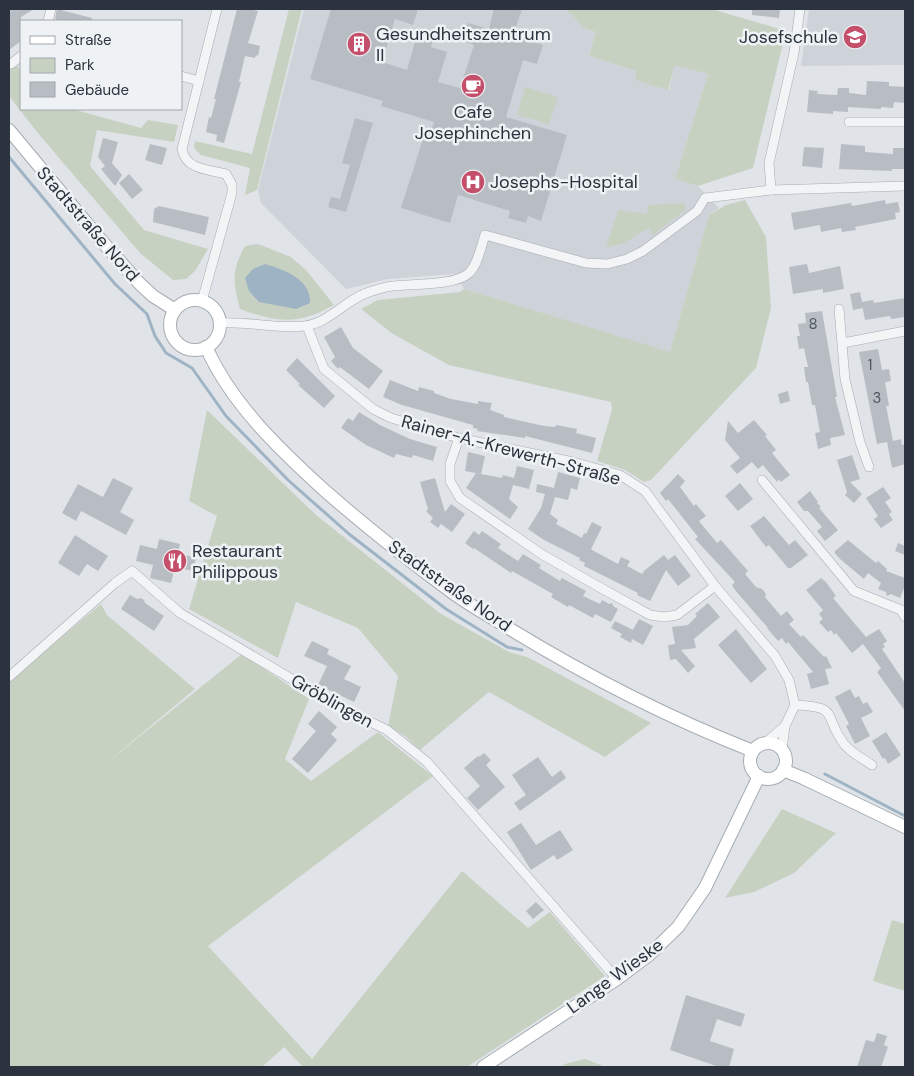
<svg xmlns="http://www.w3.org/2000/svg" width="914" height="1076" viewBox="0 0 914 1076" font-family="'DM Sans',sans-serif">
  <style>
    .built { fill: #ced3d9 }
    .green { fill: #c7d1c2 }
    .water { fill: #9eb4c5 }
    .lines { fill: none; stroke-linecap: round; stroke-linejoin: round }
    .stream { stroke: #9eb4c5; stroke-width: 3 }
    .building { fill: #b8bdc4 }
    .street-casing { stroke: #a6abb2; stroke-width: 10 }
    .secondary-casing { stroke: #a6abb2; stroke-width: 14 }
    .street { stroke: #f2f4f6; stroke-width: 9 }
    .secondary { stroke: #fff; stroke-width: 12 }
    .labels { text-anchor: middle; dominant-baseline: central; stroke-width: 5; stroke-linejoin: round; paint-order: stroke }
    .number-label { font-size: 15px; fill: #4e5660 }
    .poi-label { font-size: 18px; fill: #2a333e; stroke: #eff2f5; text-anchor: start }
    .street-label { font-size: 18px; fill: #2a333e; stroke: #eff2f5 }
  </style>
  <rect width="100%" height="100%" fill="#e0e4e8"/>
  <!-- built -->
  <g class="built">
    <path d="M304,9h262l18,19 12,4 -7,24 47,15 -1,9 34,10 6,-26 33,10 -33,105 23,7 21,22 -10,7 -39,138 -206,-64 -10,-15 -66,5 -42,10 -85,-86 -3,-13z"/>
    <path d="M809,9h96v56l-104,1z"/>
  </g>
  <!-- green -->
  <g class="green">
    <path d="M289,9h13l-45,181 -12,5 5,-27 -49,-13 -7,-7 1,-7 57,13z"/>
    <path d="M566,9h146l74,22 -33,137 -55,18 -23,-7 33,-105 -33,-9 -7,25 -33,-10 1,-9 -47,-15 7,-24 -12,-4z"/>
    <path d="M9,55l12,16v38h51l69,19 7,-8 30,5 -4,17 -77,-12 -7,36 54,64 64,19 -13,22 -9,8 -13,1 -33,-27 -103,-121 -28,-36z"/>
    <path d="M525,87l33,10 -9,27 -32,-9z"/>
    <path d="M745,200l21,37 5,71 -15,60 -105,112 -7,2 -19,-12 -28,-9 15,-51 -1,-8 -162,-37 -56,-31 -32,-25 17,-9 82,-8 4,-3 206,63 39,-137 17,-10z"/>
    <path d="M684,203l2,6 -33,26 -5,-7 -24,15 -18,5 12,-38 29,4 1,-9z"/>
    <path d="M258,244l33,13 15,13 28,35c-36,20 -56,18 -94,4 -7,-27 -9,-38 5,-63z"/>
    <path d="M207,410l109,105 125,99 68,38 18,5 124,66 -46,34 -116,-65 -69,58 -15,-14 -17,-10 10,-50 -40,-48 -62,-26 -18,56 -89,-49 28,-93 -28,-15z"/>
    <path d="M101,604l6,11 88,74 -91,76 138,-111 67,45 -24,60 26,22 67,-49 55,44 -225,170 104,113 150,-188 66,57 22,-16 55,64 -138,91h-164l-19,-20 -22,20h-253v-153l2,-2 -2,-2v-229z"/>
    <path d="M782,809l54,24 -42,40 -40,19 -29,6z"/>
    <path d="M892,920l13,4v67l-32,-10z"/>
    <path d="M585,1059l21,8h-45l4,-3z"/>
  </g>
  <!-- water -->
  <path class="water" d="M265,264c20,6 46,15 45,39l-14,6 -37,-7 -10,-11 -4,-13 8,-9z"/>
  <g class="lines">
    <!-- stream -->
    <g class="stream">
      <path d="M9,157l106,127 32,30 8,22 11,17 26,15 34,48 62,64 61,54 97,75 61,38 15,3"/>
      <path d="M825,774l80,42"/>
    </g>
  </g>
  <!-- building -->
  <g class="building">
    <path d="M11,9h23l-13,8v24l-12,9v-32z"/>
    <path d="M57,9l35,9 -1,3h-33l-3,-3z"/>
    <path d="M237,9h11l10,2 -10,32 12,3 -2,10 -2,-1 -1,3 -10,-2 -6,26h2l-17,61 -8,-2 1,-6 -11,-3 3,-15 2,1 5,-19h-2z"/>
    <path d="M331,9h87l-5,16 -18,-6 -13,43 25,8 12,-42 16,5 -4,14 16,5 -9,30 22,6 14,-43 -12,-4 6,-18 21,6 5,-20h28l-9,27 30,9 -6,19 -14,-4 -17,57 61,18 -26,86 -13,-5 -2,7 -18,-5 2,-7 -52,-16 -8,28 -49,-15 22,-69 5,1 6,-18 -53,-16 2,-5 -73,-22z"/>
    <path d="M752,9h28l-1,9 -27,-3z"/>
    <path d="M867,81l22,1v4l16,1v16l-11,-1 -1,6 -12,-1v2l-33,-2v5l-15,-1v3l-26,-2 2,-22 9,1 -1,3 20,1 1,-7h11v5l17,2z"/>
    <path d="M355,118l18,5 -27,89 -18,-5 3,-10 9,2 10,-34 -8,-2z"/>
    <path d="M103,138l15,4 -6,21 10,12 -7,11 -14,-17 4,-3 -7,-9z"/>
    <path d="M150,144l17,4 -5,17 -17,-5z"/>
    <path d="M841,144l24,2v6l28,2v-6h11l1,21h-13v2l-53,-2z"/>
    <path d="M804,147l20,1 -2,20 -20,-2z"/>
    <path d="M129,174l14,16 -11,9 -13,-16z"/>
    <path d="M885,200l1,4 12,-2 2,10 -5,1 1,6 -41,8 1,3 -14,2 -1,-4 -20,4 -1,-7 -26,5 -3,-17 60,-10 1,3z"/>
    <path d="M159,206l50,11 -4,18 -52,-13 1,-13z"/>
    <path d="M807,264l2,9 31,-7 4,23 -21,4v-4l-30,5 -4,-27z"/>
    <path d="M860,292l2,10 11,-2 1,3 31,-5v19l-14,2 -1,-3 -25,4 -3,-16 1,4 -10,2 -3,-16z"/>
    <path d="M822,311l15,86h-2l10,38 -15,3 1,7 -13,4 -3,-16 5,-1 -5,-27h-3l-4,-23h-2l-2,-15h4l-4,-19 -5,1 -2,-13h3l-2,-12 8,-1 -1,-10z"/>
    <path d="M341,327l12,21 30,23 -14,18 -29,-22 -2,2 -7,-8 4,-4 -11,-20z"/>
    <path d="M878,349l4,21 7,-1 2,12 -6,1 4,24h-3l7,35 8,-2 1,6 3,-1v20l-13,4 -5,-26 -10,2 -18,-92z"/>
    <path d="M297,358l38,38 -11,12 -26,-23 2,-1 -14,-14z"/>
    <path d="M390,380l28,11 1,-4 15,4v2l17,6 27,5v-3l14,2 -2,7 14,5v2l40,9 11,1 1,-2 21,4 -1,4 20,5 -4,15 -67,-17v2l-48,-7 1,-2 -5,-1v-3l-71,-20 -19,-8z"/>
    <path d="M788,391l2,10 -10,3 -2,-10z"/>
    <path d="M359,412l21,13 30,14 27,8 -4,14 -20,-6 -1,3 -16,-4 -2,4 -28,-13 -25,-17 7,-10 5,3z"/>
    <path d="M754,420l13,15 -2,1 11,14 -4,3 18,22 -9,7 -2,-3 -2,3 -14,-17 -5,4 -6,-7 -15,12 -7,-8 10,-8 -15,-18 3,-19 10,12z"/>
    <path d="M468,452l17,4 -4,18 -16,-3z"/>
    <path d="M852,455l8,24 -10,3 12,12 -8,9 -9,-8 2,-3 -10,-32z"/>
    <path d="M517,466l17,4 -5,19 -16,-4 -4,14 9,8 -8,12 -44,-31 10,-15 26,5 1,-3 11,3z"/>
    <path d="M558,472l22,6 -3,12 -6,-2 -3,12 -13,-3 -5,17 8,6 -2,4 26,14 2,-5 2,1 6,-12 10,5 -11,22 1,1 26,14 3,-7 9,4 -3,5 15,8 3,-4 19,-15 4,5 7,-5 16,21 -13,10 -12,-16 -16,31 -13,-6 1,-2 -54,-27 1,-3 -6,-3 1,-2 -36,-18 -16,-11 13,-21 4,-14 -9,-2 1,-8 17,4z"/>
    <path d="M678,474l7,7 -5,6 14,19 2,-2 10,12 -7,5 18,22 4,-3 27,31 -3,3 11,13 6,2 4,5 -1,3 16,19 6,-5 7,9 -5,4 12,13 2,-2 21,22 2,-1 6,12 -7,1 4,15 -18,5 -4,-15 6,-2 -25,-30 -2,2 -4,-6 -4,3 -11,-13h1l-33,-38 -3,-5 3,-3 -40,-43 3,-2 -30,-38 -2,2 -6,-8z"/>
    <path d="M113,478l20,10 -13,24 14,8 -8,15 -45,-24 -5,10 -14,-8 16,-29 25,13z"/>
    <path d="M435,478l10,34 6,-8 14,10 -13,18 -11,-8 -3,4 -8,-6 3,-4 -7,-7 2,-2 -8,-27z"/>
    <path d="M740,483l13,16 -15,12 -13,-15z"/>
    <path d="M883,487l8,11 -6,4 7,10 -3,2 4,6 -12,8 -7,-9 4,-3 -12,-18z"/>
    <path d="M810,491l8,11 -1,1 4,4 -2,1 19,22 -13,11 -8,-10 5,-4 -14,-16h-4l-7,-9z"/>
    <path d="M764,516l25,29 6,-5 13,15 -17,13h-3l-19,-23 -3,2 -16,-21z"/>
    <path d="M474,531l5,4 3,-4 19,13 -3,4 20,13 5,-7 18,11 -2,3 21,13 2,-3 24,13 -3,5 17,8 2,-4 7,4 3,-1 1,3 5,3 -7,13 -16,-8 -2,4 -24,-13 -1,2 -17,-10 2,-3 -41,-23 -1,2 -37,-25 -1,1 -8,-6z"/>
    <path d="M75,535l33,21 -10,15 -11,-7 -8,12 -21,-13z"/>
    <path d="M159,539l21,5 -2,9 18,5 -3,13 -18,-4 -4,16 -21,-5 3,-13 -17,-4 4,-16 17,4z"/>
    <path d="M848,540l28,23 2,-2 9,8 -1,2 19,7v8l-5,12 -9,-4 -4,2 -1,-4 -8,-3 3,-6 -13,-10 -4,6 -24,-20 -6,-7z"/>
    <path d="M898,543l7,3v9l-10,-4z"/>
    <path d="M821,578l5,4 10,14 -3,2 33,39 13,-8 8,12 -4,3 2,3 -3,2 23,34v28l-28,-39 4,-4 -18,-24 -11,9 -16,-20 -2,2 -3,-5 -3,2 -9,-10 4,-3 -4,-5 4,-4 -17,-20z"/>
    <path d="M130,595l7,4 4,-1 3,2 1,3 19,13 -10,15 -33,-22z"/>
    <path d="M708,603l12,14 -26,22 2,9 -15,2 14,16 -7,7 -12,-14 -6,1 -2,-15 7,-1 -3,-17 16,-2 9,-9 -2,-2z"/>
    <path d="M639,619l14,7 -10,19 -11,-6 -1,4 -11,-6 2,-3 -11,-6 4,-7 18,9z"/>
    <path d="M736,629l31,40 -16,14 -33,-38z"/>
    <path d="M312,641l17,8 -2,5 24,12 -7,13 17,8 -7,15 -36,-17 9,-19 -23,-10z"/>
    <path d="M850,689l5,9 4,-2 4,8 4,-2 6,10 -12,6 9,18 -15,8 -9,-18 3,-2 -14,-27z"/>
    <path d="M319,711l18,16 -6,7 6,6 -29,33 -16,-14 24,-28 -8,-7z"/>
    <path d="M886,732l15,23 -13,9 -3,-6 -2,1 -11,-18z"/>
    <path d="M484,753l7,7 -5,5 19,22 -27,23 -11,-12 13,-12 -16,-18 14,-12 1,1z"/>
    <path d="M538,757l14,20 9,-7 5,8 -46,33 -6,-8 12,-8 -14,-20z"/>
    <path d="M521,823l15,22 24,-15 13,20 -16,10 -3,-5 -23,15 -24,-38z"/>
    <path d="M536,902l8,8 -11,9 -7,-8z"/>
    <path d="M686,995l59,19 -4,13 -24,-8 -7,22 24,8 -5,18h-10l-49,-17z"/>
    <path d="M877,1033l10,3 -3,9 4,2 -7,20h-24l9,-27 8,2z"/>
  </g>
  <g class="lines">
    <!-- street casing -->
    <g class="street-casing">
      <g id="street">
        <path d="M48,21l3,-12"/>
        <path d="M11,64l10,-8"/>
        <path d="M181,76l18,5"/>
        <path d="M849,122h56"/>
        <path d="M771,190l-2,-27 25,-110 6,-44"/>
        <path d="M202,301l30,-108v-8l-6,-11c-19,-5 -40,-4 -44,-25l35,-140"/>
        <path d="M839,309l6,70 15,63 9,25"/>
        <path d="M220,323c28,-2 55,6 84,3 23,-2 40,-24 60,-32 7,-3 15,-5 22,-7 21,-4 68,0 83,-14 9,-9 12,-26 16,-38l101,28 21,1 20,-5 16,-8 54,-40 8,-13 66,-8 134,-4"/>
        <path d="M307,326l17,43 49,40 18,9 68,20 114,24 47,13 25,16 70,95 60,70 14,24 6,25 -10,21 -3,24"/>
        <path d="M843,343l62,-12"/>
        <path d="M459,438l-9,26v17l10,17 83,57 58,33 49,27 14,2 13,-2 38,-29"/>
        <path d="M762,480l92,111 47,19 4,7"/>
        <path d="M9,677l106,-94 17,-12 48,42 154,91 53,26 40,32 190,217"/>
        <path d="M795,705c46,2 27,9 49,39 6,8 19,15 28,21"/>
        <path d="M765,743l20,-17"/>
      </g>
    </g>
    <!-- secondary casing -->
    <g class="secondary-casing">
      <g id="secondary">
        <path d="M9,130l91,109 40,45 13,12 22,14"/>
        <circle cx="195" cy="325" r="25"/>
        <path d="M206,347c25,56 72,101 117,142 42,37 85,71 130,104 18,13 38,24 57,36 77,47 159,89 243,122"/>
        <circle cx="768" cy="761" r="18"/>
        <path d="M783,770l20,8 102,49"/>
        <path d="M483,1067l134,-88 32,-24 29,-28 27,-39 54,-112"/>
      </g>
    </g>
    <!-- street -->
    <use href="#street" class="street"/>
    <!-- secondary -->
    <use href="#secondary" class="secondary"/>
  </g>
  <!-- icons -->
  <defs>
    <g id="school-disc" transform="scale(1.25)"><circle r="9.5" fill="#c34f6b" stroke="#eff2f5"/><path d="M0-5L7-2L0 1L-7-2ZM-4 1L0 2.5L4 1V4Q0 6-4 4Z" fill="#fff"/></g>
    <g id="building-disc" transform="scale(1.25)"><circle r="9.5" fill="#c34f6b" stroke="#eff2f5"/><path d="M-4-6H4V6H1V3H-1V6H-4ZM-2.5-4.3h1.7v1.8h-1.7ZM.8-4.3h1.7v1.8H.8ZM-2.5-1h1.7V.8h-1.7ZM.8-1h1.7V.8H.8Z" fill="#fff"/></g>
    <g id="cafe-disc" transform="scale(1.25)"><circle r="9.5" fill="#c34f6b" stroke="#eff2f5"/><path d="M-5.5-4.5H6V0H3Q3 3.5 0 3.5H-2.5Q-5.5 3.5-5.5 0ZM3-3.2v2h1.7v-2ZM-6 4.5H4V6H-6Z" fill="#fff"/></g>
    <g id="hospital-disc" transform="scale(1.25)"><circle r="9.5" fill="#c34f6b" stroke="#eff2f5"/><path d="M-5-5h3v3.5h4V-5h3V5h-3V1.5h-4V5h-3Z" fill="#fff"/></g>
    <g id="restaurant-disc" transform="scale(1.25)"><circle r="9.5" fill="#c34f6b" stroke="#eff2f5"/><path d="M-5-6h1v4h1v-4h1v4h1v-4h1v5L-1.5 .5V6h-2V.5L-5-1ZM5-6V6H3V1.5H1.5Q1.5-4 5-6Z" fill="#fff"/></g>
  </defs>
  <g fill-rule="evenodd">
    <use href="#school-disc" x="855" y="37"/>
    <use href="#building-disc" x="359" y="44"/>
    <use href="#cafe-disc" x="473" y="86"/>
    <use href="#hospital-disc" x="473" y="182"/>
    <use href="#restaurant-disc" x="175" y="561"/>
  </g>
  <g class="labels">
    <!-- number labels -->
    <g class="number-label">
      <text x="813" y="324">8</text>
      <text x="870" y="365">1</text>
      <text x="877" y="398">3</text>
    </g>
    <!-- poi labels -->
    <g class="poi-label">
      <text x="376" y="34">Gesundheitszentrum<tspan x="376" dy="21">II</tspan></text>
      <text x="838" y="37" text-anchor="end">Josefschule</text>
      <text x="473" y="112" text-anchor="middle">Cafe<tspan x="473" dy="21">Josephinchen</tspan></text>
      <text x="490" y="182">Josephs-Hospital</text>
      <text x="192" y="551">Restaurant<tspan x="192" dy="21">Philippous</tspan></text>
    </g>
    <!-- street labels -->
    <g class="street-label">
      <text transform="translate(88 224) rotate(49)">Stadtstraße Nord</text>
      <text transform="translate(511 450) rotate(15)">Rainer-A.-Krewerth-Straße</text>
      <text transform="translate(450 586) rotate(35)">Stadtstraße Nord</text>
      <text transform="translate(332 701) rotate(29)">Gröblingen</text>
      <text transform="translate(615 976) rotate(-36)">Lange Wieske</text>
    </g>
  </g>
  <!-- border -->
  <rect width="914" height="1076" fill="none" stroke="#2a333e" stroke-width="20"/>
  <!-- legend -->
  <rect x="20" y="20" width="162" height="90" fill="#eff2f5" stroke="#a0a6ac"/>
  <rect x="30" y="36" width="25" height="8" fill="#ffffff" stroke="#a0a6ac"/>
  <text x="65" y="45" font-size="15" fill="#2a333e">Straße</text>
  <rect x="30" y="58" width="25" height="15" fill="#c7d1c2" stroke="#a0a6ac"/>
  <text x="65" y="70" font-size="15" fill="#2a333e">Park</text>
  <rect x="30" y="82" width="25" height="15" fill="#b8bdc4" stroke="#a0a6ac"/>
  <text x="65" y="95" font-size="15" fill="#2a333e">Gebäude</text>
</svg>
